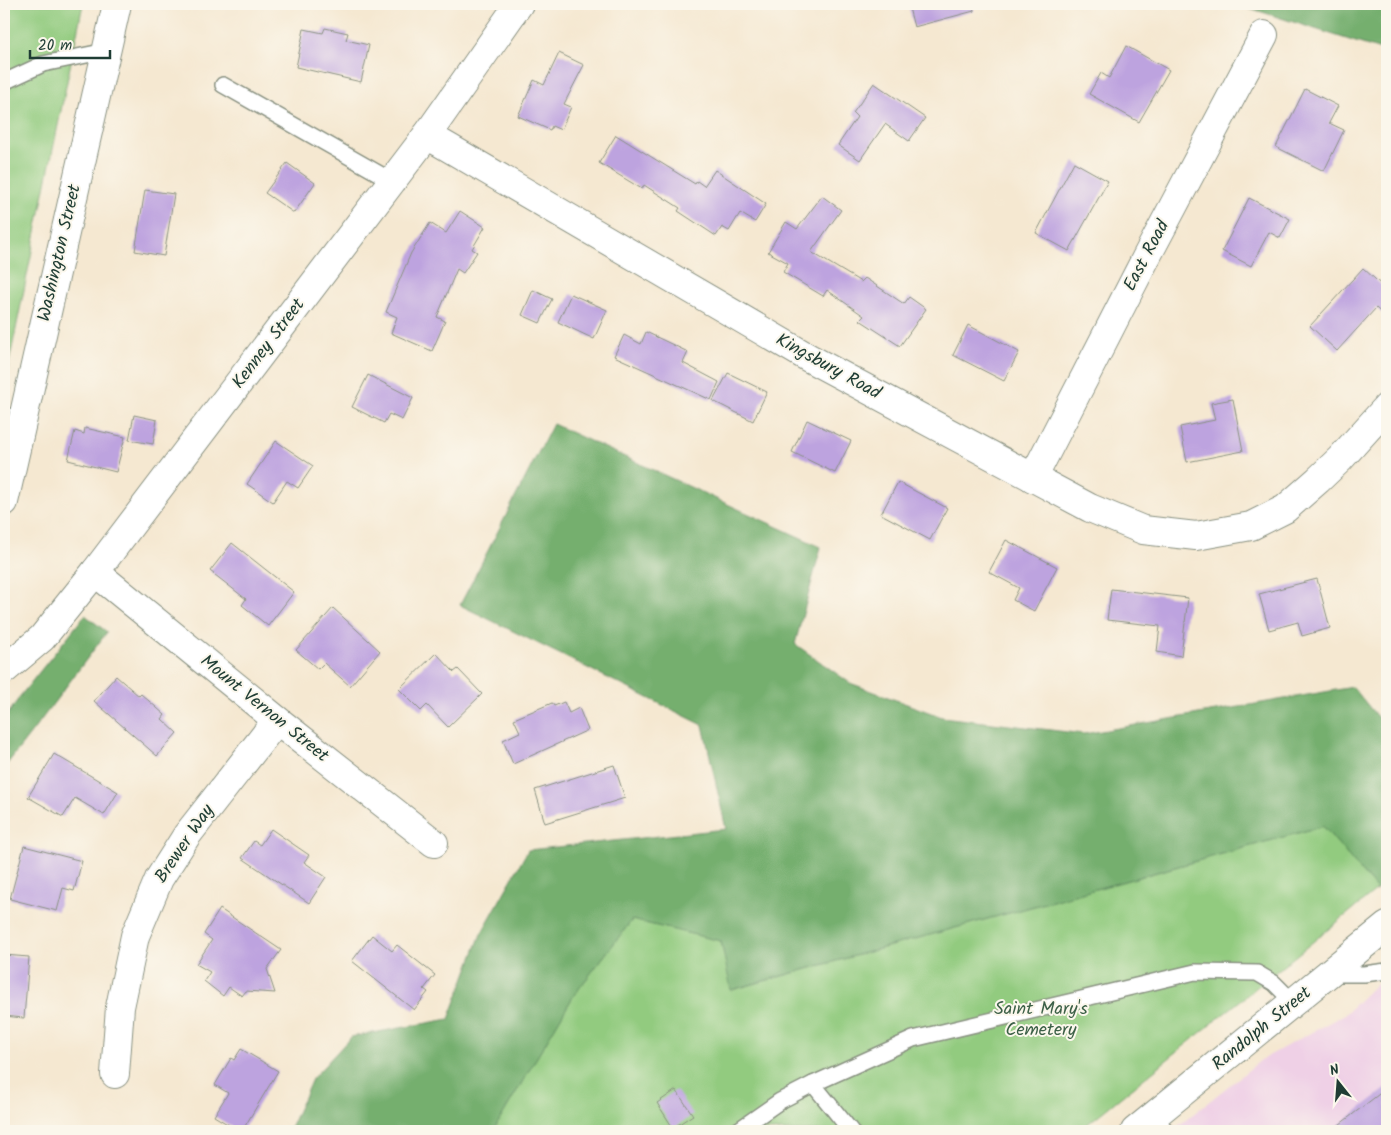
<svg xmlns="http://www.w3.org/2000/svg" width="1391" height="1135" viewBox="0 0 1391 1135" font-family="Kalam,sans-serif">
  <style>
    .built { fill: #efd0e6 }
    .green { fill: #92cb7f; stroke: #58845a }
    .forest { fill: #75af6e; stroke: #4a7651 }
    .building { fill: #bda3df }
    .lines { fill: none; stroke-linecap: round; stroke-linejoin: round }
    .service-casing { stroke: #8a9282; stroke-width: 18 }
    .minor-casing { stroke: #8a9282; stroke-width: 30 }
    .secondary-casing { stroke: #8a9282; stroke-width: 30 }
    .service { stroke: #fff; stroke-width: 15 }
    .minor { stroke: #fff; stroke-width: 28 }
    .secondary { stroke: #fff; stroke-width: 28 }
    .labels { text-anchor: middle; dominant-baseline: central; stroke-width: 4; stroke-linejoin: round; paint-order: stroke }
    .street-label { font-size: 18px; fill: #1f3d34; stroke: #fbf7ec }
    .park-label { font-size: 18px; fill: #3c6047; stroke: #fbf7ec }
  </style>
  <rect width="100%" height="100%" fill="#fbf7ec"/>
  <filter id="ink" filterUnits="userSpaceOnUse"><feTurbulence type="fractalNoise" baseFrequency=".02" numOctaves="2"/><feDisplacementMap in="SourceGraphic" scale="10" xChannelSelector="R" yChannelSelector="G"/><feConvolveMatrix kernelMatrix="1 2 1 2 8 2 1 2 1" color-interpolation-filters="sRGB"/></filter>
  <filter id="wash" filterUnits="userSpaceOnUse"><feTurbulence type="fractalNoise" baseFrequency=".0096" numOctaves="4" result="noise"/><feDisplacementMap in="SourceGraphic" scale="20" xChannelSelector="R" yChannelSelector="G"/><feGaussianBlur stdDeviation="1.12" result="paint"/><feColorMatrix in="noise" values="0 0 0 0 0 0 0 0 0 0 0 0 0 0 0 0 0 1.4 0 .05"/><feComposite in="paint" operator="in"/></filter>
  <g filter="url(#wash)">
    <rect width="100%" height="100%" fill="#f5e8d1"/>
    <!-- built -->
    <path class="built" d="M1387,973v158h-215l89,-71 84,-46z"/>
    <!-- green -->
    <g class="green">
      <path d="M4,4h79l-79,383z"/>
      <path d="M1323,826l54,64 -298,241h-586l81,-136 58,-75 89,21 11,49z"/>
    </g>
    <!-- forest -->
    <g class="forest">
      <path d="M1237,4h150v48z"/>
      <path d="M553,424l268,123 -26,97 55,39 92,34 142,17 269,-47 34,42v151l-10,10 -54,-64 -592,164 -10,-49 -89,-21 -58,75 -81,136h-204l23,-52 39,-42 98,-18 32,-85 47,-84 198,-21 -23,-104 -243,-120z"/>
      <path d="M85,615l22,17 -72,96 -31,40v-48l17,-25z"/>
    </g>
    <g id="blocks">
      <!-- building -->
      <g class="building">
        <path d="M908,4h65l1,7 -60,16z"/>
        <path d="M325,28l23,5 -2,7 23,5 -8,37 -65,-15 8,-38 19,4z"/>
        <path d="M1126,46l43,24 -30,52 -50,-28 12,-21 8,5z"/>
        <path d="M559,53l25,12 -20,39 7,3 -10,23 -9,-4 -2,4 -32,-14 16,-36 10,5z"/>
        <path d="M874,83l51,35 -16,23 -24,-17 -25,36 -22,-15 19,-28 -4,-4z"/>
        <path d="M1305,89l33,17 -9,17 15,7 -20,41 -48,-24z"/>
        <path d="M616,135l79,49 2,-3 7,5 11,-16 51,34 -11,18 -15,-9 -11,18 -7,-4 -6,9 -38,-25 2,-3 -36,-23 -2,4 -43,-26z"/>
        <path d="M1074,162l34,19 -39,70 -33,-18z"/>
        <path d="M287,163l28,20 -21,30 -29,-20z"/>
        <path d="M145,190l29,4 -10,62 -29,-5z"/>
        <path d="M822,196l19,14 -30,42 50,30 4,-4 39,26 5,-7 17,12 -26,37 -40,-26 4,-4 -37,-26 -4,6 -40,-24 5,-9 -20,-11 18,-30 11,7z"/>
        <path d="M1249,198l41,21 -10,19 -11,-6 -18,34 -29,-15z"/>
        <path d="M460,211l25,16 -13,22 5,3 -14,21 -6,-4 -20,48 8,4 -13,30 -41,-18 6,-16 -11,-5 25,-59 19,-30 16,10z"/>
        <path d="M1363,268l24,22v28l-11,-10 -39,43 -27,-25z"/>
        <path d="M533,290l19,9 -12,24 -18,-8z"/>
        <path d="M571,294l36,16 -13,29 -36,-17z"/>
        <path d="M968,325l51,27 -15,29 -51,-26z"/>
        <path d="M646,332l42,20 -5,11 36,19 -8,18 -97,-44 10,-21 17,9z"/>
        <path d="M728,373l39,19 -14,29 -40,-20z"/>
        <path d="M368,375l45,23 -11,22 -13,-6 -5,9 -32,-16z"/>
        <path d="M1233,399l10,52 -56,11 -7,-35 35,-7 -4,-17z"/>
        <path d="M134,415l23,5 -4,24 -24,-4z"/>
        <path d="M807,420l44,21 -16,32 -43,-21z"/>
        <path d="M85,428l40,9 -9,35 -48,-12 7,-29 9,3z"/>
        <path d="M276,441l37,25 -15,22 -11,-7 -14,21 -26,-18z"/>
        <path d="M898,482l49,26 -17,32 -49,-26z"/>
        <path d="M1006,540l51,27 -23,44 -21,-11 6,-12 -30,-16z"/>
        <path d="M232,543l62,49 -26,34 -26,-21 4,-6 -36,-28z"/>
        <path d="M1317,579l13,49 -28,8 -4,-14 -29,8 -10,-36z"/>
        <path d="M1111,589l77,9 -7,58 -24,-4 3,-26 -53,-6z"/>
        <path d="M333,608l47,43 -30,35 -26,-23 -6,6 -22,-19z"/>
        <path d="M436,653l18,19 4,-3 24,25 -34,33 -21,-22 -6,6 -22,-22z"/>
        <path d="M116,676l23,20 2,-2 24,21 -3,4 15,14 -20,23 -63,-55z"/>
        <path d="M564,702l5,11 10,-5 9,22 -75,34 -10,-24 17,-8 -6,-13 38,-16 2,3z"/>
        <path d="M54,754l64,38 -14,23 -29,-17 -12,19 -35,-20z"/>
        <path d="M614,765l11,33 -80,25 -10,-33z"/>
        <path d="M271,829l38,26 -5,7 22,15 -17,26 -67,-45 12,-17 6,4z"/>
        <path d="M24,846l58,15 -8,30 -11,-3 -6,23 -47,-12z"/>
        <path d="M220,909l61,41 -14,19 8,24 -29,-2 -4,5 -13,-9 -6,9 -19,-15 6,-9 -14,-8 16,-24 -8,-6z"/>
        <path d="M372,935l20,16 5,-6 38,30 -11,14 4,3 -14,18 -62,-49z"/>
        <path d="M4,955l25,2 -5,61 -20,-2z"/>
        <path d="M241,1049l37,22 -36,60h-3l-25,-15 14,-23 -13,-8 16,-27 3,2z"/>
        <path d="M1387,1088v43h-56z"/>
        <path d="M676,1090l17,25 -20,13 -16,-25z"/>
      </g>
    </g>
  </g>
  <g filter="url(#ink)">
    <use href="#blocks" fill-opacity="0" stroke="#8a9282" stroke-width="1"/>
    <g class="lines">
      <!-- service casing -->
      <g class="service-casing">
        <g id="service">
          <path d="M4,82l39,-18 63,-13"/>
          <path d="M223,85l169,96"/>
          <path d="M1331,974h33l23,-3"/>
          <path d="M1154,1116l12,15"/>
          <path d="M737,1131l43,-30 33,-17"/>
          <path d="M851,1131l-38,-47 100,-45 282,-67 62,1 17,10 20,20"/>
        </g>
      </g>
      <!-- minor casing -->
      <g class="minor-casing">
        <g id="minor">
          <path d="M427,135l382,223 281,150 53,22 53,6 55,-10 34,-17 33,-29 22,-21 47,-52"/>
          <path d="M1033,478l115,-224 116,-219"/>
          <path d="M95,572l182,148 157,123"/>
          <path d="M4,670l38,-32 53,-66 332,-437 92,-131"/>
          <path d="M115,1074l5,-67 15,-71 24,-57 28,-44 90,-115"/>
        </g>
      </g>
      <!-- secondary casing -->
      <g class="secondary-casing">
        <g id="secondary">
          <path d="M4,502l113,-498"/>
          <path d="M1135,1131l252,-205"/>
        </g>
      </g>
      <!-- service -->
      <use href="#service" class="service"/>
      <!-- minor -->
      <use href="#minor" class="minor"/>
      <!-- secondary -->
      <use href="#secondary" class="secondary"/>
    </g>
  </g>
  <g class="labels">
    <!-- street labels -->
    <g class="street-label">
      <text transform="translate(60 253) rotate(-77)">Washington Street</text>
      <text transform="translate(1147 256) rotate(-62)">East Road</text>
      <text transform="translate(269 344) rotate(-53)">Kenney Street</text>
      <text transform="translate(828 367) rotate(29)">Kingsbury Road</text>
      <text transform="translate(264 709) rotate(39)">Mount Vernon Street</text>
      <text transform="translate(185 844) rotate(-56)">Brewer Way</text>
      <text transform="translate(1262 1029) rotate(-39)">Randolph Street</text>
    </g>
    <!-- park labels -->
    <g class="park-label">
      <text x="1041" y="1009">Saint Mary's<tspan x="1041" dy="21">Cemetery</tspan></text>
    </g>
  </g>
  <!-- margin -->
  <rect width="1391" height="1135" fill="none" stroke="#fbf7ec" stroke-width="20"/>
  <!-- north arrow -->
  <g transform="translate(1338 1082) rotate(343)" stroke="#fbf7ec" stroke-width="4" paint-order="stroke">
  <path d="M0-4L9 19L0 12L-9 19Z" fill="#1f3d34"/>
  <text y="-8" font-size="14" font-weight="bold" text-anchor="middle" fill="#1f3d34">N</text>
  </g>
  <!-- scale -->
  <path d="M30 50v8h80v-8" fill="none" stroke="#1f3d34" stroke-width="2.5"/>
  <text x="38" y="50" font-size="15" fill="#1f3d34" stroke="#fbf7ec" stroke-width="4" paint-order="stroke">20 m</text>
</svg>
